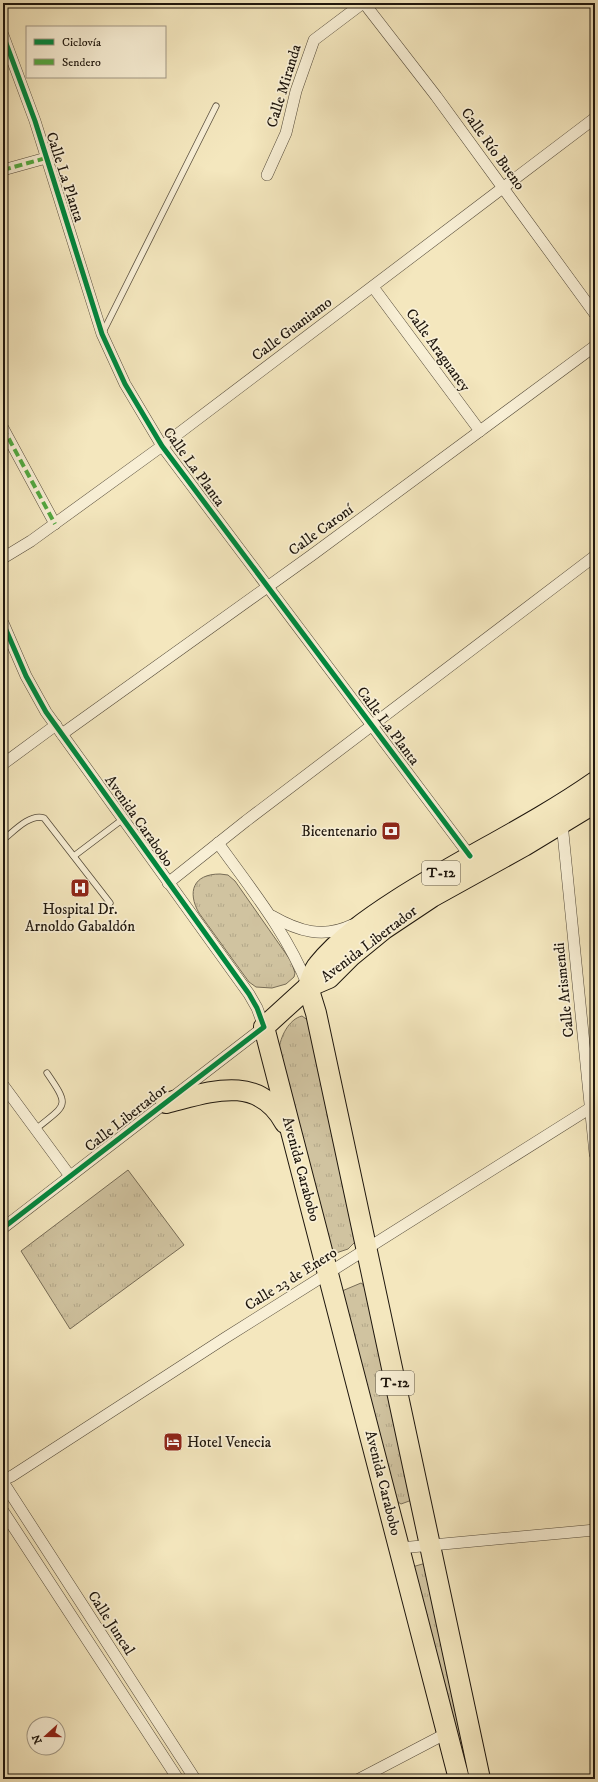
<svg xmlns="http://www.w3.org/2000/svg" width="598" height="1782" viewBox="0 0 598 1782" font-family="'IM FELL DW Pica',serif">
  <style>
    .park { fill: url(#park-tufts); stroke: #776c56 }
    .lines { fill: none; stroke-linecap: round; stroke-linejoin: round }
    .lane-casing { stroke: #544a39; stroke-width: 7 }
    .street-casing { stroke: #544a39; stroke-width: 12 }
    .highway-casing { stroke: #1e160d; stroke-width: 22 }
    .lane { stroke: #f8efd5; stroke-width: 5.5 }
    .street { stroke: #f8efd5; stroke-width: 11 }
    .highway { stroke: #f4e7be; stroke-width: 20 }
    .quiet { stroke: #52a941; stroke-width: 4; stroke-dasharray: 8 4; stroke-linecap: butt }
    .cycleway-casing { stroke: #f8efd5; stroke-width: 8 }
    .cycleway { stroke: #00873e; stroke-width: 5 }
    .labels { text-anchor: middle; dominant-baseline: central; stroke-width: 3.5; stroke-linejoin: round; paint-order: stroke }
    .shield { fill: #f8efd5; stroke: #5f5749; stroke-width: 1 }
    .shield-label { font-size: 14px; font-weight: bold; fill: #1e160d }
    .street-label { font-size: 15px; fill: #1e160d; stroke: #f8efd5 }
    .poi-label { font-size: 15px; fill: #1e160d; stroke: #f8efd5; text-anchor: end }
  </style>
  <defs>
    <pattern id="park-tufts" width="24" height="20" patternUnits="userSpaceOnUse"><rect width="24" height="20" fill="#d0c3a0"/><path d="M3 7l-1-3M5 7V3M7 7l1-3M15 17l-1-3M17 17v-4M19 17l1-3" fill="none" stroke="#b2a789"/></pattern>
  </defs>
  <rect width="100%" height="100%" fill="#f4e7be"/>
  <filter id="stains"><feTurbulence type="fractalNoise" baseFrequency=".005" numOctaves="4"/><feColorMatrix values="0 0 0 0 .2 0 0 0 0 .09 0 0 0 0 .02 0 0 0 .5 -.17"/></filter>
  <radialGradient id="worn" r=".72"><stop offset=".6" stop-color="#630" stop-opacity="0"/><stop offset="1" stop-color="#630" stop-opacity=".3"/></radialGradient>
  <!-- park -->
  <g class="park">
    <path d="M220,874l8,1 7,6 56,80 4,12 -1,4 -8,7 -14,4 -16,-1 -7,-5 -50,-69c-12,-21 -6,-39 21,-39z"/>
    <path d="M302,1016l7,5 47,220 -8,8 -12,4 -5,-2 -52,-201c1,-13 10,-31 23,-34z"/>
    <path d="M128,1170l56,75 -114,84 -49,-78z"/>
    <path d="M361,1283l3,2 10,38 38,177 -11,4 -3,-2 -7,-16 -49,-195z"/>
    <path d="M426,1563l48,216h-8l-54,-212z"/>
  </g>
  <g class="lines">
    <!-- lane casing -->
    <g class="lane-casing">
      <g id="lane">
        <path d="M103,332l113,-226"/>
        <path d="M3,840c10,-8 27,-27 41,-22l66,85"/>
        <path d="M74,856l49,-37"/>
        <path d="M36,1129c30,-25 35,-21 11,-56"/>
      </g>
    </g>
    <!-- street casing -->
    <g class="street-casing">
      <g id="street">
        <path d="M364,3l72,93 159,218"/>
        <path d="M3,35l32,86 67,213 23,50 37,62 308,410"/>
        <path d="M3,170l43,-12"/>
        <path d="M267,175l19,-42 10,-42 18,-51 49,-37"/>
        <path d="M373,287l107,144"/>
        <path d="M3,428l52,96"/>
        <path d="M3,558l28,-17 131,-95 433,-328"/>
        <path d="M3,623l23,53 20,36 203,282 8,14 7,19 -261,201"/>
        <path d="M62,734l250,-179 283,-209"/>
        <path d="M3,764l53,-39"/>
        <path d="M562,823l33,331"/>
        <path d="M218,843c33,46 69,90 90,143"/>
        <path d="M168,883l78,-62 349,-265"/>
        <path d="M272,916c26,15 51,23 80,9"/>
        <path d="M3,1085l67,91"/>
        <path d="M3,1480l9,-4 213,-138 370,-233"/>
        <path d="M3,1482l192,297"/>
        <path d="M3,1511l175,268"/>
        <path d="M400,1548l195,-18"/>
        <path d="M359,1779l88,-46"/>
      </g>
    </g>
    <!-- highway casing -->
    <g class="highway-casing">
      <g id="highway">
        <path d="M308,987l8,26 164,766"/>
        <path d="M308,987c3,-7 5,-17 10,-22 21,-26 51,-47 79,-65 65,-42 135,-74 198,-118"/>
        <path d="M166,1103c44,-11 92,-30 119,20"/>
        <path d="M459,1779l-195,-752 44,-40 21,-9 22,-22 33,-27 48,-32 92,-51 71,-43"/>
      </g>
    </g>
    <!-- lane -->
    <use href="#lane" class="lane"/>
    <!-- street -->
    <use href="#street" class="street"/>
    <!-- highway -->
    <use href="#highway" class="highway"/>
    <!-- quiet -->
    <g class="quiet">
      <path d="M3,170l43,-12"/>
      <path d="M3,428l52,96"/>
    </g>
    <!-- cycleway casing -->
    <g class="cycleway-casing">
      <g id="cycleway">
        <path d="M3,35l32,86 67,213 23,50 37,62 308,410"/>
        <path d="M3,623l23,53 20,36 203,282 8,14 7,19 -261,201"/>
      </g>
    </g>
    <!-- cycleway -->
    <use href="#cycleway" class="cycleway"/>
  </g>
  <!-- icons -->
  <defs>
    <g id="bank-square" transform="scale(1)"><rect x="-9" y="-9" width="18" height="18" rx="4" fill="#8f2418" stroke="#f8efd5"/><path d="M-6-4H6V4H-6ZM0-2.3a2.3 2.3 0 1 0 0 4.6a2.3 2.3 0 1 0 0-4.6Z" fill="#fff"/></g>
    <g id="hospital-square" transform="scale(1)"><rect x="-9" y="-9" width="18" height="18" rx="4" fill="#8f2418" stroke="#f8efd5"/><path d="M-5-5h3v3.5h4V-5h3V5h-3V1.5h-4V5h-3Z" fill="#fff"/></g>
    <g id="hotel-square" transform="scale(1)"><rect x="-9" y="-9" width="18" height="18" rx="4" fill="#8f2418" stroke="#f8efd5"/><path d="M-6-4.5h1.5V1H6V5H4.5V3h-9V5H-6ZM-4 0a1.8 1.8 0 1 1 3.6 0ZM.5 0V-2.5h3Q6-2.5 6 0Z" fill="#fff"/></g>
  </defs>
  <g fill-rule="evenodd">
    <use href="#bank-square" x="391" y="831"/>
    <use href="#hospital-square" x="80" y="888"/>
    <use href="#hotel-square" x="173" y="1442"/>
  </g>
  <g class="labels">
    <!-- shield labels -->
    <g class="shield">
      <rect x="422" y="861" width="38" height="24" rx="3"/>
      <rect x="376" y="1371" width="38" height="24" rx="3"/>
    </g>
    <g class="shield-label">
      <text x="441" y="873">T-12</text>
      <text x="395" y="1383">T-12</text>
    </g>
    <!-- street labels -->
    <g class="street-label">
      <text transform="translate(284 86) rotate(-73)">Calle Miranda</text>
      <text transform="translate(493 149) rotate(54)">Calle Río Bueno</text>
      <text transform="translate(65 177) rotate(72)">Calle La Planta</text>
      <text transform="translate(292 329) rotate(-37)">Calle Guaniamo</text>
      <text transform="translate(438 350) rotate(54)">Calle Araguaney</text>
      <text transform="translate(194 467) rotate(54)">Calle La Planta</text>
      <text transform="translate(321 530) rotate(-36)">Calle Caroní</text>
      <text transform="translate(388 726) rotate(53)">Calle La Planta</text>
      <text transform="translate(139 821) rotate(55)">Avenida Carabobo</text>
      <text transform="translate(369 944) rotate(-37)">Avenida Libertador</text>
      <text transform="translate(564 990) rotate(-96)">Calle Arismendi</text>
      <text transform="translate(126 1118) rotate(-38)">Calle Libertador</text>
      <text transform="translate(301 1169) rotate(75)">Avenida Carabobo</text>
      <text transform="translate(291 1279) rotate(-32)">Calle 23 de Enero</text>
      <text transform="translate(383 1483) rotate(76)">Avenida Carabobo</text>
      <text transform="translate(111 1623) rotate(57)">Calle Juncal</text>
    </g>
    <!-- poi labels -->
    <g class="poi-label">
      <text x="377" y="831">Bicentenario</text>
      <text x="80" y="909" text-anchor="middle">Hospital Dr.<tspan x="80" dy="17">Arnoldo Gabaldón</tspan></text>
      <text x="187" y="1442" text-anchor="start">Hotel Venecia</text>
    </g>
  </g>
  <!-- margin -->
  <rect width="598" height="1782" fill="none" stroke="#f4e7be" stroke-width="16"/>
  <rect x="4" y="4" width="590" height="1774" fill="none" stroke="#1e160d" stroke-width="2"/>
  <rect x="8" y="8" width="582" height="1766" fill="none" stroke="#1e160d"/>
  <!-- legend -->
  <rect x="26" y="26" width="140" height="52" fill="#f8efd5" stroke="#a19885"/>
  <rect x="34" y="39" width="20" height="6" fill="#00873e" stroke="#a19885"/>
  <text x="62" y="46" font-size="12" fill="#1e160d">Ciclovía</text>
  <rect x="34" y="59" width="20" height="6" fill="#52a941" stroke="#a19885"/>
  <text x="62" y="66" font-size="12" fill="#1e160d">Sendero</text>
  <!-- north arrow -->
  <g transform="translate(46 1736) rotate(249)"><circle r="19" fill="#f8efd5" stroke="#a19885"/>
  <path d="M0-3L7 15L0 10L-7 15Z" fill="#8f2418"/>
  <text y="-6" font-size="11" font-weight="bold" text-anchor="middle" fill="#1e160d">N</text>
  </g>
  <rect width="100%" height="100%" filter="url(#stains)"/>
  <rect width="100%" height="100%" fill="url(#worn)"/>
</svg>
